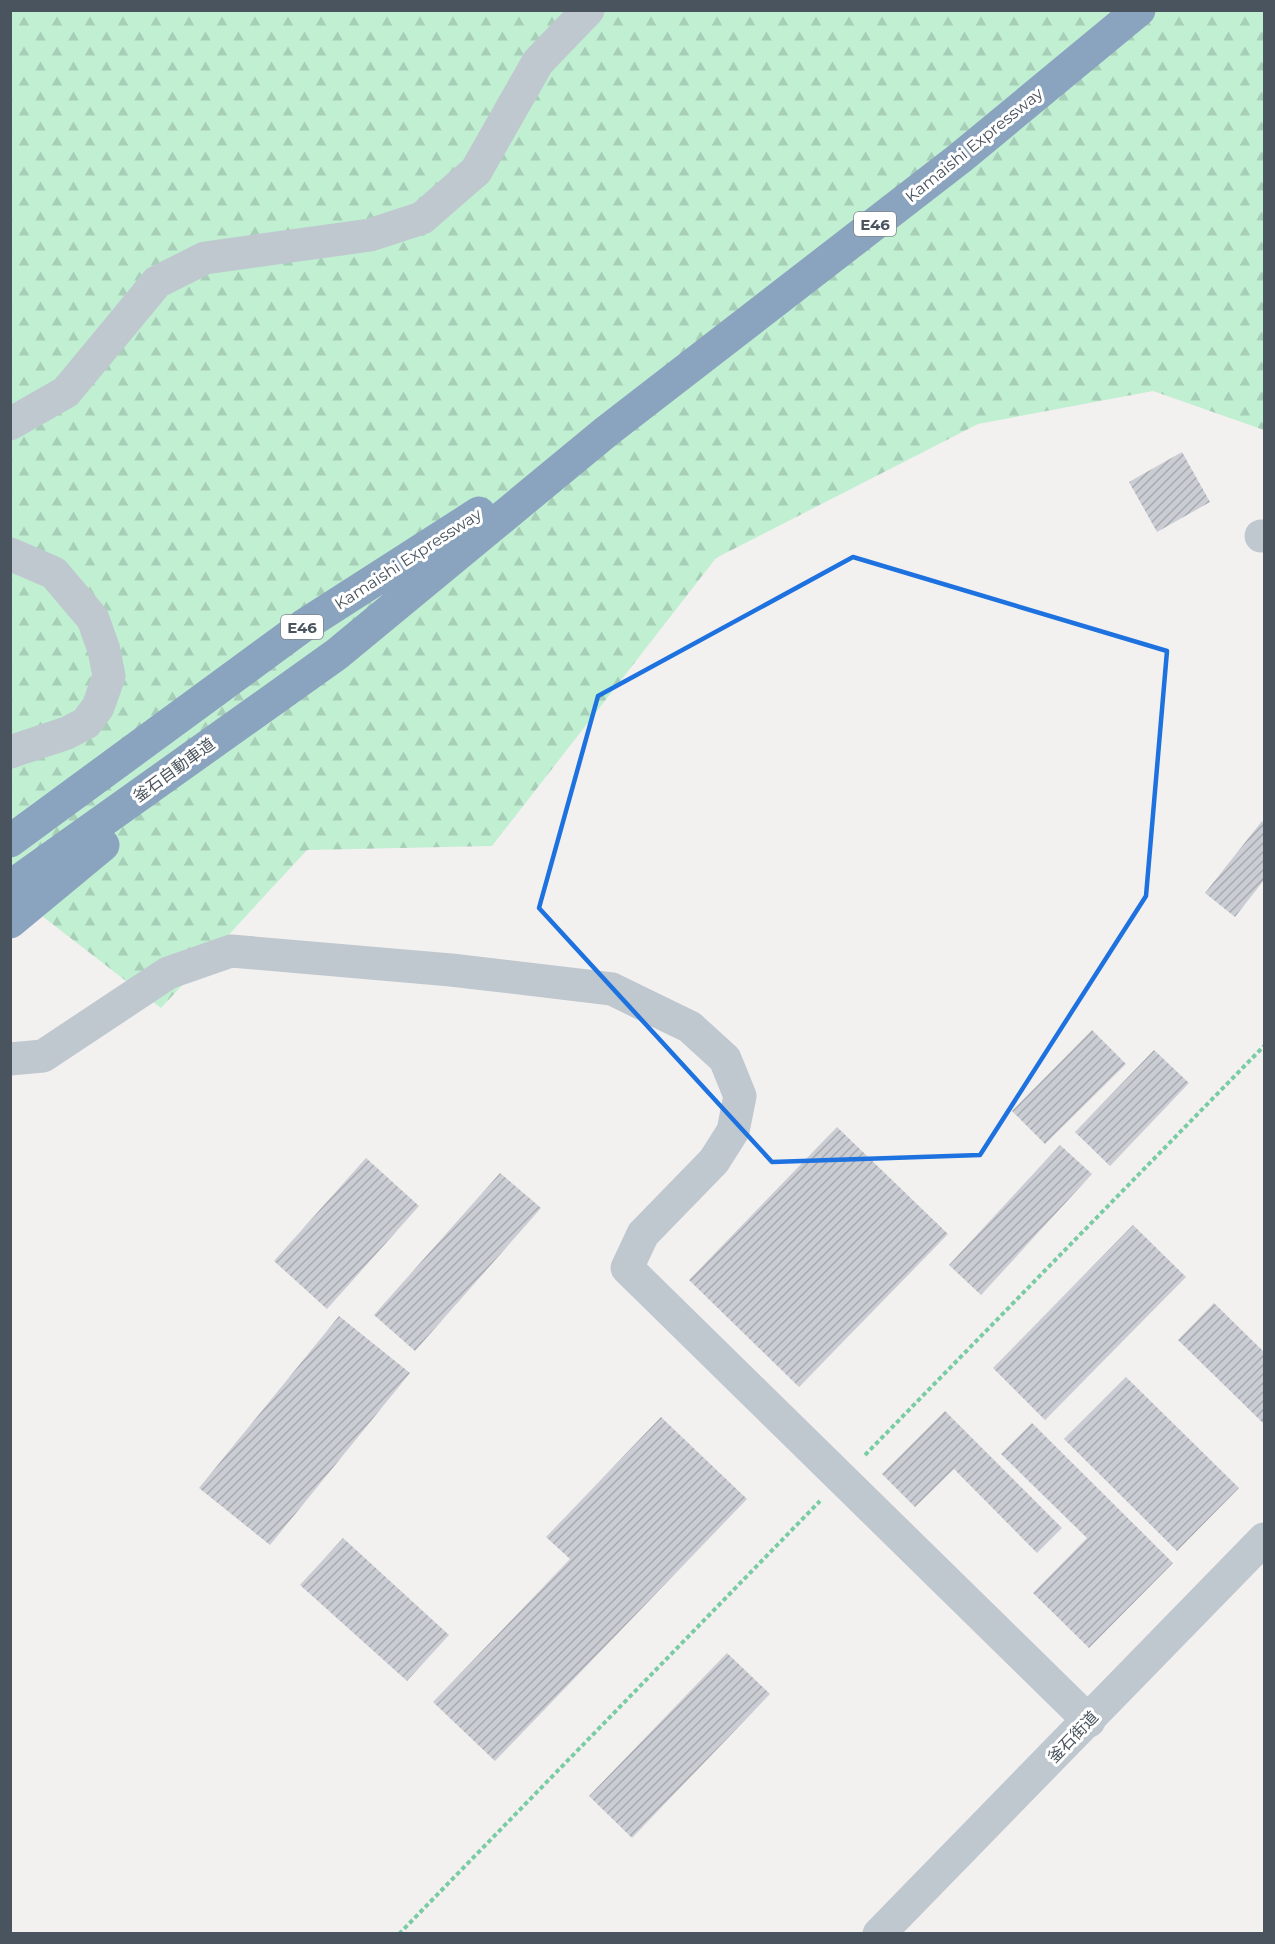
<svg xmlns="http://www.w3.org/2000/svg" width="1275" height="1944" viewBox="0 0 1275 1944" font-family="Montserrat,'Noto Sans JP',sans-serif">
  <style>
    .forest { fill: url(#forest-firs) }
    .building { fill: url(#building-hatch) }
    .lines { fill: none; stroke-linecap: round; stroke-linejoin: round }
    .path { stroke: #79cca3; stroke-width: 4; stroke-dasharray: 4.5 3; stroke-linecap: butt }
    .minor { stroke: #bfc8cf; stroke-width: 33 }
    .highway { stroke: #8aa3be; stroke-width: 33 }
    .marked { fill: none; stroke: #1d72e0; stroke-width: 4.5; stroke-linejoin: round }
    .labels { text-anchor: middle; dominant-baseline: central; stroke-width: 6; stroke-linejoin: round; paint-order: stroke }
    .shield { fill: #fff; stroke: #80878e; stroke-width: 1.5 }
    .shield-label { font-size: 15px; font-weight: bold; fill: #49545e }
    .street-label { font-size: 16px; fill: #49545e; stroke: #fff }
  </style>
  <defs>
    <pattern id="forest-firs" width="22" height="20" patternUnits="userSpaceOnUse" patternTransform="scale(1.5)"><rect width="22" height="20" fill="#c1efd2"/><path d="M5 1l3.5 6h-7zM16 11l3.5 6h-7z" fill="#a7cfb7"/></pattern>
    <pattern id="building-hatch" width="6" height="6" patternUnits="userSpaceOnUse" patternTransform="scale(1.5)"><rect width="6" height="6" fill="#cacdd3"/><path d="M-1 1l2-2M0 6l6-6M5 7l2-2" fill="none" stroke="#a6a9ae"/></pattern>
  </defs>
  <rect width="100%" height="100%" fill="#f3f0f0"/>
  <!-- forest -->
  <path class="forest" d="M10,11h1254v419l-111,-39 -175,33 -262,134 -224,288 -185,4 -146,158 -150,-116z"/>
  <!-- building -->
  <g class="building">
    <path d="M1182,452l28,50 -53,30 -28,-50z"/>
    <path d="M1262,821l2,2v57l-29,37 -30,-24z"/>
    <path d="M1092,1030l34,34 -81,80 -33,-33z"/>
    <path d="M1154,1050l35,33 -79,83 -35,-34z"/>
    <path d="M837,1127l111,107 -149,153 -110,-107z"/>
    <path d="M1060,1145l32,29 -111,121 -32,-30z"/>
    <path d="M366,1158l53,48 -92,103 -53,-48z"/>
    <path d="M500,1173l41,35 -126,143 -41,-36z"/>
    <path d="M1133,1225l53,52 -141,143 -52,-52z"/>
    <path d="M1214,1303l50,49v72l-86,-84z"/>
    <path d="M339,1316l71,57 -140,172 -71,-57z"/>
    <path d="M1126,1377l113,111 -62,63 -113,-112z"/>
    <path d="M945,1411l117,117 -25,25 -83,-84 -39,38 -33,-33z"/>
    <path d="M661,1417l86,82 -252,262 -62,-59 137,-143 -24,-22z"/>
    <path d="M1032,1423l141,140 -84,85 -56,-55 54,-55 -86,-84z"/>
    <path d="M343,1538l106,97 -42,46 -107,-96z"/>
    <path d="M727,1653l43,41 -138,144 -43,-42z"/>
  </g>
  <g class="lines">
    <!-- path -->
    <g class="path">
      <path d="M865,1455l399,-409"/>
      <path d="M399,1934l421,-433"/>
    </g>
    <!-- minor -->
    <g class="minor">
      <path d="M10,424l56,-32 91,-110 48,-24 165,-23 52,-17 54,-47 62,-109 50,-52"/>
      <path d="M1261,536h3"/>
      <path d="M10,554l44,19 39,46 11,31 5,26 -11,31 -12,16 -19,10 -57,19"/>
      <path d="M10,1059l33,-3 125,-83 63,-22 220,19 161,19 78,38 35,32 15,37 -7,35 -19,30 -71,73 -16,34 462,453"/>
      <path d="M879,1934l385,-395"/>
    </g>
    <!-- highway -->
    <g class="highway">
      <path d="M10,841l293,-215 176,-113"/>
      <path d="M10,887l327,-233 270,-223 353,-273 179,-148"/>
      <path d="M10,922l93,-77"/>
    </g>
  </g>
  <!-- marked area -->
  <path class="marked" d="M853,557l314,94 -21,245 -166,259 -208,7 -233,-254 59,-212z"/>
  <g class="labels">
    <!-- shield labels -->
    <g class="shield">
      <rect x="854" y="212" width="42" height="24" rx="4.5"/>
      <rect x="281" y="615" width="42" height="24" rx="4.5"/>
    </g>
    <g class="shield-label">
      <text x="875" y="224">E46</text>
      <text x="302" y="627">E46</text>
    </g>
    <!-- street labels -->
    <g class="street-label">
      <text transform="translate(974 145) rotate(-39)">Kamaishi Expressway</text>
      <text transform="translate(408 559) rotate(-33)">Kamaishi Expressway</text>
      <text transform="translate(174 770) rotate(-36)">釜石自動車道</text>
      <text transform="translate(1073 1737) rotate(-46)">釜石街道</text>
    </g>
  </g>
  <!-- border -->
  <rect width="1275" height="1944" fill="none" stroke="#49545e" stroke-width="24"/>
</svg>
